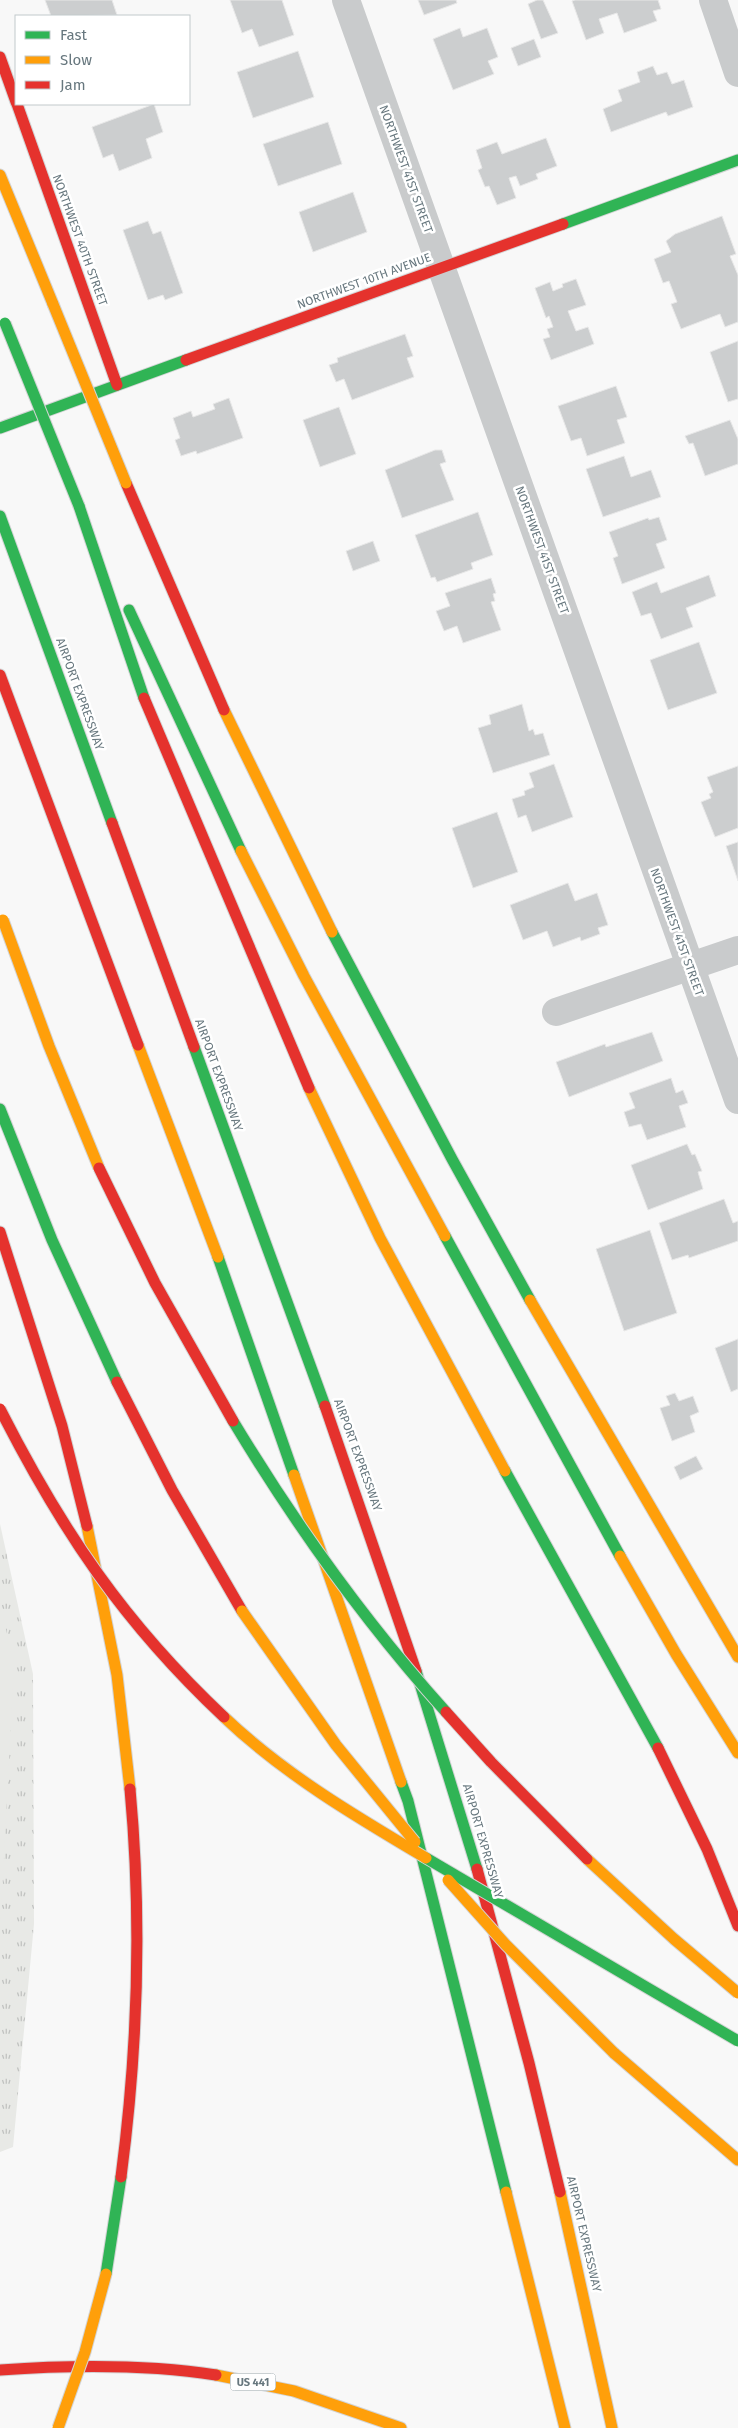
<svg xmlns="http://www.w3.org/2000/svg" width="738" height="2428" viewBox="0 0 738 2428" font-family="'Fira Sans',sans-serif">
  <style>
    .park { fill: url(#park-tufts) }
    .garden { fill: #e8e9e6 }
    .building { fill: #cccecf; stroke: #e8e8e8 }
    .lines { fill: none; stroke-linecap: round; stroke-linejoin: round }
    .fast-casing { stroke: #d3d4d5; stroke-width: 13 }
    .slow-casing { stroke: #d3d4d5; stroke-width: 13 }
    .jam-casing { stroke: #d3d4d5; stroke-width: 13 }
    .street { stroke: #c9cbcc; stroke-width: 28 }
    .fast { stroke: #30b455; stroke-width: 11 }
    .slow { stroke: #ff9f0a; stroke-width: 11 }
    .jam { stroke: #e5322d; stroke-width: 11 }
    .fast-bridge-casing { stroke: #d3d4d4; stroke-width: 13; stroke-linecap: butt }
    .slow-bridge-casing { stroke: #d3d4d4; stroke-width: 13; stroke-linecap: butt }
    .jam-bridge-casing { stroke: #d3d4d4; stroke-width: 13; stroke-linecap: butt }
    .fast-bridge { stroke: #30b455; stroke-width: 11 }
    .slow-bridge { stroke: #ff9f0a; stroke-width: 11 }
    .jam-bridge { stroke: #e5322d; stroke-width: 11 }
    .labels { text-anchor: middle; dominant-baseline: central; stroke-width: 5; stroke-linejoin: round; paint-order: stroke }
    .shield { fill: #fff; stroke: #95a0a5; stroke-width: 1 }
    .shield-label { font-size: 11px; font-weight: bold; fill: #67777e }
    .street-label { font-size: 12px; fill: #67777e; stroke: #fff }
  </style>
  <defs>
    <pattern id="park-tufts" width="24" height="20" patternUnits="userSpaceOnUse" patternTransform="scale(1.25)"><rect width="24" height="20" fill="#e8e9e6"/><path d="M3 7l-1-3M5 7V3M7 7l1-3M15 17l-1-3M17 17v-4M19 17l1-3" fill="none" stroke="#c0c2c0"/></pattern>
  </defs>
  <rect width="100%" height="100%" fill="#f8f8f8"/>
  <!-- park -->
  <path class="park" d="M0,1524l33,150 1,250 -21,223 -13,5z"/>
  <!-- garden -->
  <path class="garden" d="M0,1602l14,64 -14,268z"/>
  <!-- building -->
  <g class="building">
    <path d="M45,0h67l5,15 -66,1z"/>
    <path d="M230,0h52l12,35 -35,12 -7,-18 -10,4z"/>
    <path d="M418,0h38l1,3 -33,12z"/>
    <path d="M537,0h6l15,33 -17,6 -13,-35z"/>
    <path d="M575,0h83l3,9 -8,2 4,10 -33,12 -7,-20 -18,6 5,14 -18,7 -14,-39z"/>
    <path d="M460,28l3,9 24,-9 11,29 -10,4 6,13 -41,16 -20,-51z"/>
    <path d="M534,39l7,18 -23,9 -7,-18z"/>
    <path d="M298,51l16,46 -61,21 -16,-46z"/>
    <path d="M653,66l4,9 10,-3 5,12 12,-4 9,27 -25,9 -2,-4 -55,20 -8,-23 19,-8 -4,-11 22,-8 -3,-10z"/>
    <path d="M154,104l9,28 -17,7 6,19 -33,13 -6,-17 -10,4 -11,-31z"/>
    <path d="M328,122l14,42 -64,22 -15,-42z"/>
    <path d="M546,138l11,28 -21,8 2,5 -18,7 -4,-10 -7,2 7,20 -19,7 -8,-19 -4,1 -7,-17 4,-2 -6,-18 21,-8 5,12z"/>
    <path d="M353,192l14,40 -54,20 -14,-40z"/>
    <path d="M722,216l14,38 -6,2 8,19v47l-13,5 -5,-13 -39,15 -10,-25 6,-2 -8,-21 -6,2 -9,-24 17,-7 -5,-11 9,-7z"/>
    <path d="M148,221l5,13 8,-3 22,62 -18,7 -2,-5 -15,5 -25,-70z"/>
    <path d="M576,279l10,26 -18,6 8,20 12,-4 6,17 -43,16 -8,-21 7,-2 -3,-8 6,-2 -4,-11 -3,2 -11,-30 15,-6 3,9 10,-4 -1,-3z"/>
    <path d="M405,334l8,22 -6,2 7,19 -62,23 -8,-21 -8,3 -7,-17 9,-3 -1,-4z"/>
    <path d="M738,341v58l-10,3 -18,-50z"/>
    <path d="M616,386l11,31 -10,3 8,23 -38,13 -6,-18 -10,3 -13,-35z"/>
    <path d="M229,398l14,40 -46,16 -1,-3 -15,5 -6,-16 5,-2 -7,-20 18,-7 2,6 22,-8 -2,-5z"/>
    <path d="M339,407l17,47 -36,13 -17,-47z"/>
    <path d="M730,420l8,19v25l-33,12 -12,-33 -4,1 -4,-8z"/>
    <path d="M435,450h7l4,12 -6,2 14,36 -52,18 -17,-48z"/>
    <path d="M624,456l7,21 20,-7 10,27 -58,20 -17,-48z"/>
    <path d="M478,512l15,43 -22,8 2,6 -36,13 -2,-5 -4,1 -16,-43z"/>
    <path d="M659,517l8,23 -11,4 9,24 -43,16 -9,-26 5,-2 -9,-24 39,-14 1,2z"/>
    <path d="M373,541l7,20 -27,10 -7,-20z"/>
    <path d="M709,575l7,21 -30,12 7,19 -32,12 -10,-26 -10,3 -9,-24 25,-10 4,11z"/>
    <path d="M491,578l5,15 -3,1 2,7 -4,1 10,28 -38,13 -6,-17 -13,5 -8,-20 14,-5 -5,-13z"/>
    <path d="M699,642l18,51 -49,17 -18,-50z"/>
    <path d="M522,704l7,27 4,-2 2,6 8,-2 7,22 -57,18 -15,-45 13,-4 -2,-9z"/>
    <path d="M554,764l19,53 -41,15 -6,-17 -8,3 -6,-19 13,-4 -1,-4 10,-4 -5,-14z"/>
    <path d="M738,766v62l-23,9 -14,-35 10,-4 -2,-4 4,-2 -6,-15z"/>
    <path d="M497,812l21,60 -45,16 -21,-60z"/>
    <path d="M738,842v39l-12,-35z"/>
    <path d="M568,883l7,18 22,-8 11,32 -10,3 2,6 -19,7 -1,-4 -27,10 -6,-16 -24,9 -13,-35z"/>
    <path d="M652,1032l11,29 -94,36 -13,-35 49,-18 1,3z"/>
    <path d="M671,1078l5,15 7,-3 5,13 -9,3 7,21 -39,13 -6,-16 -12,3 -5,-15 11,-4 -6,-15z"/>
    <path d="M687,1144l5,11 3,-1 7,17 -4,1 5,17 -55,21 -17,-45z"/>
    <path d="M724,1199l9,24 5,-2v20l-49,17 -1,-3 -16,5 -13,-37z"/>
    <path d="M650,1230l27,83 -53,18 -28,-82z"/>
    <path d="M738,1339v50l-7,3 -16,-44z"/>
    <path d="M675,1393l4,8 14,-5 6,16 -9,4 5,16 -23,9 -12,-33 10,-3 -4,-9z"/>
    <path d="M696,1456l7,13 -23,11 -6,-13z"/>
  </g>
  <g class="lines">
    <!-- fast casing -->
    <g class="fast-casing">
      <g id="fast">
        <path d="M563,224l175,-64"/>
        <path d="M0,428l186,-68"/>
        <path d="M79,506l65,192"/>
        <path d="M0,516l112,307"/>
        <path d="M129,610l112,241"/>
        <path d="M332,932l120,227 78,141"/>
        <path d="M194,1047l131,359"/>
        <path d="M0,1109l52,131 65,142"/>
        <path d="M445,1236l175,320"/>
        <path d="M218,1257l76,218"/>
        <path d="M505,1471l153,277"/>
        <path d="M416,1671l61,198"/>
        <path d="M401,1782l7,19 98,391"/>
        <path d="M106,2274l15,-97"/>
      </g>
    </g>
    <!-- slow casing -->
    <g class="slow-casing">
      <g id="slow">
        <path d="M0,175l53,129"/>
        <path d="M224,710l108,222"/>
        <path d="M241,851l63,125 141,260"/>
        <path d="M138,1045l80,212"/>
        <path d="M309,1088l71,150 125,233"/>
        <path d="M530,1300l208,357"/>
        <path d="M294,1475l107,307"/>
        <path d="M87,1526l30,149 13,114"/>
        <path d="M620,1556l56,98 62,99"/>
        <path d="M614,2053l124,107"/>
        <path d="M506,2192l59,236"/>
        <path d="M560,2192l52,236"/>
        <path d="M216,2375l78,16 107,37"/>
      </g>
    </g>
    <!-- jam casing -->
    <g class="jam-casing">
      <g id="jam">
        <path d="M0,57l16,45"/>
        <path d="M17,104l100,281"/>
        <path d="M186,360l377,-136"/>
        <path d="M126,483l98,227"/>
        <path d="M0,675l138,370"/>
        <path d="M144,698l165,390"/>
        <path d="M112,823l82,224"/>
        <path d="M0,1232l62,194 25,100"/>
        <path d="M117,1382l55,108 70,121"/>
        <path d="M325,1406l91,265"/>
        <path d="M658,1748l49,101 31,77"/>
        <path d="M477,1869l52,194 31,129"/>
        <path d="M121,2177c17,-129 21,-258 9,-388"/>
        <path d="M0,2370c72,-5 145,-6 216,5"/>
      </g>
    </g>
    <!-- street -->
    <g class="street">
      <path d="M346,0l392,1100"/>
      <path d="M713,0l25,73"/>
      <path d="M556,1012l182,-62"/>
    </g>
    <!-- fast -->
    <use href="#fast" class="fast"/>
    <!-- slow -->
    <use href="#slow" class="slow"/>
    <!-- jam -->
    <use href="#jam" class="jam"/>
    <!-- fast-bridge casing -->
    <g class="fast-bridge-casing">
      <g id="fast-bridge">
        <path d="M5,323l74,183"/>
        <path d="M233,1421c62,103 133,202 213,291"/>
        <path d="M426,1858l312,183"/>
      </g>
    </g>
    <!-- slow-bridge casing -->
    <g class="slow-bridge-casing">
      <g id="slow-bridge">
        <path d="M53,304l73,179"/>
        <path d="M3,920l46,126 50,122"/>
        <path d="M242,1611l94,134 79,97"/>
        <path d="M224,1717c60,57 131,99 202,141"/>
        <path d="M587,1859l87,80 64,54"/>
        <path d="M448,1880l58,65 108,108"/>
        <path d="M58,2428l27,-76 21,-78"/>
      </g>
    </g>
    <!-- jam-bridge casing -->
    <g class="jam-bridge-casing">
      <g id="jam-bridge">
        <path d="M99,1168l56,115 78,138"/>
        <path d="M0,1409c62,122 124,214 224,308"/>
        <path d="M446,1712l45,50 96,97"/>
      </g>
    </g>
    <!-- fast-bridge -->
    <use href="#fast-bridge" class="fast-bridge"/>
    <!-- slow-bridge -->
    <use href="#slow-bridge" class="slow-bridge"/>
    <!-- jam-bridge -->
    <use href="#jam-bridge" class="jam-bridge"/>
  </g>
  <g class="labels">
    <!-- shield labels -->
    <rect class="shield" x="230.5" y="2373.5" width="45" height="17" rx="4"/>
    <g class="shield-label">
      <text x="253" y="2382">US 441</text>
    </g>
    <!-- street labels -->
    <g class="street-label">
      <text transform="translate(406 169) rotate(70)">NORTHWEST 41ST STREET</text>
      <text transform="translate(80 240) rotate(70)">NORTHWEST 40TH STREET</text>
      <text transform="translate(364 281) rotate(-20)">NORTHWEST 10TH AVENUE</text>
      <text transform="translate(542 550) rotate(70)">NORTHWEST 41ST STREET</text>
      <text transform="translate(80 694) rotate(70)">AIRPORT EXPRESSWAY</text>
      <text transform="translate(677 932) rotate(70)">NORTHWEST 41ST STREET</text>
      <text transform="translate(219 1075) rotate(70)">AIRPORT EXPRESSWAY</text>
      <text transform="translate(358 1455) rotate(70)">AIRPORT EXPRESSWAY</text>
      <text transform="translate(483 1841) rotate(74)">AIRPORT EXPRESSWAY</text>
      <text transform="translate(584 2234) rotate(77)">AIRPORT EXPRESSWAY</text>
    </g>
  </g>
  <!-- legend -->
  <rect x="15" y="15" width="175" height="90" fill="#ffffff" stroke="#c2c9cb"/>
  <rect x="25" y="31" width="25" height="8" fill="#30b455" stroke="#c2c9cb"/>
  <text x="60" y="40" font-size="15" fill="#67777e">Fast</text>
  <rect x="25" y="56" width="25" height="8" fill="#ff9f0a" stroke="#c2c9cb"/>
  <text x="60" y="65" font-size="15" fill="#67777e">Slow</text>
  <rect x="25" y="81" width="25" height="8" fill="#e5322d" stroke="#c2c9cb"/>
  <text x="60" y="90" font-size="15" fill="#67777e">Jam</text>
</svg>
